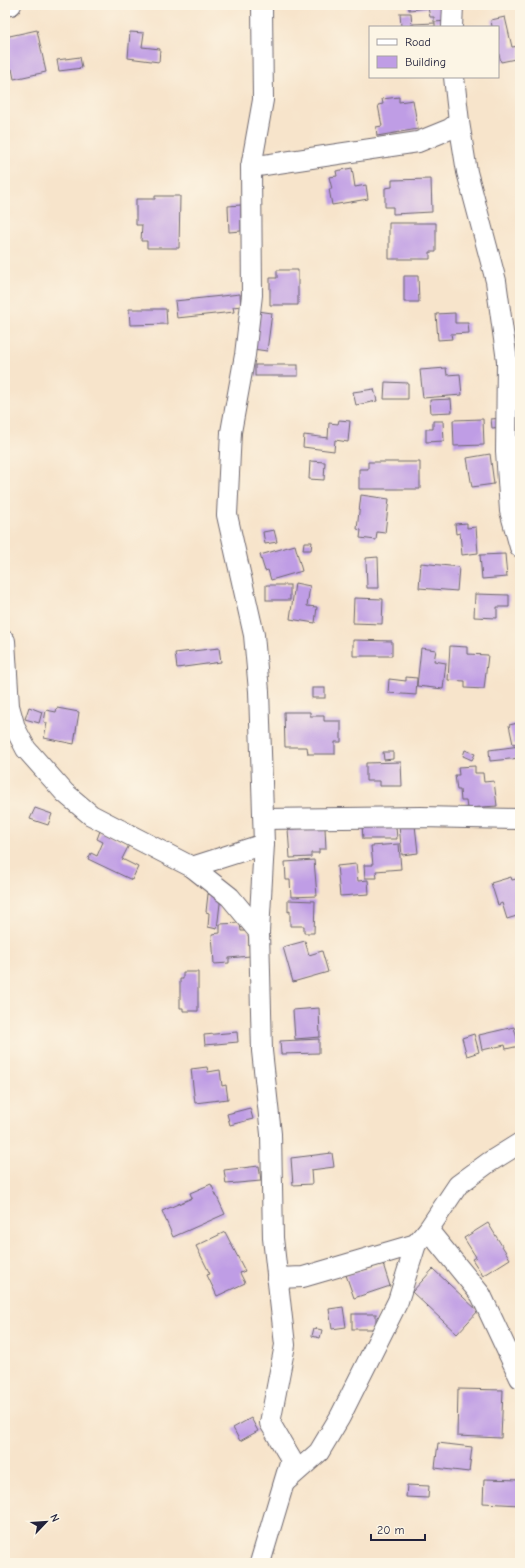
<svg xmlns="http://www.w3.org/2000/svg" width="525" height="1568" viewBox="0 0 525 1568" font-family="'Comic Neue',sans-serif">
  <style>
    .building { fill: #bf9de5 }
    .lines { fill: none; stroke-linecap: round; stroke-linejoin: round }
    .street-casing { stroke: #6d666d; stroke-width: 22 }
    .street { stroke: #fff; stroke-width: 20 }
  </style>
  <rect width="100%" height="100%" fill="#fcf5e5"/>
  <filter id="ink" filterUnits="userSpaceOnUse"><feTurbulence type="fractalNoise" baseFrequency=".025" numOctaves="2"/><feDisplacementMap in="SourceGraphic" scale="8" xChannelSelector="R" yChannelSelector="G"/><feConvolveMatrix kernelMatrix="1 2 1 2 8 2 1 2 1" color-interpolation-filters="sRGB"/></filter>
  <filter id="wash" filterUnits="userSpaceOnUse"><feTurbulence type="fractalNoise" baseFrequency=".012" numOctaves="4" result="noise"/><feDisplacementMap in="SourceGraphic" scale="16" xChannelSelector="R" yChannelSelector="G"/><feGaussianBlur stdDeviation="0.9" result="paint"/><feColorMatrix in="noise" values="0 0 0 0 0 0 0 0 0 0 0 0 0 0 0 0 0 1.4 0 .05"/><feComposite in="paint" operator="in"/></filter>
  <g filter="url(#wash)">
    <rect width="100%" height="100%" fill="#f7e4cb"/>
    <g id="blocks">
      <!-- building -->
      <g class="building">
        <path d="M409,5h36l3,16 -14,1v-5h-4l-2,-9 -19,2z"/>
        <path d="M400,13h11l1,14h-11z"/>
        <path d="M505,17l7,30 8,-1v12l-19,4 -3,-11v-24h-6l-1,-7z"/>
        <path d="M435,23v4h-22v-3z"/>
        <path d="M37,30l9,42 -32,7 -2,-10 -7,1v-13l1,-1 -1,-19z"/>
        <path d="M130,32l14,1 -2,14 18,2 -1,13 -31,-4z"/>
        <path d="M80,57l2,11 -23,3 -2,-11z"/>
        <path d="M399,97v5l14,-2 5,29 -41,7 -1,-9 6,-1 -4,-21 5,-1 -1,-5z"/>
        <path d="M352,168l3,19 11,-2 2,14 -36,6 -3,-16h3l-3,-12 8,-1 -1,-5z"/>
        <path d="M431,179l1,33 -39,2v-7h-8v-19l7,-1v-7z"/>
        <path d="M155,196h25l-1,52h-32v-7h-6l1,-16h-6v-26h19z"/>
        <path d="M241,205v26l-12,1 -1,-26z"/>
        <path d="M389,223h47v29h-6v7h-41z"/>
        <path d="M277,270h21v35h-28v-27h7z"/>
        <path d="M404,276h14l1,26h-15z"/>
        <path d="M240,294l1,12 -8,1 1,5 -57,6 -2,-17z"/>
        <path d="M129,309h37l1,15 -37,1z"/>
        <path d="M258,311l14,2 -5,38 -14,-2z"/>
        <path d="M455,313v10h13l1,10 -18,1 1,5 -14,1 -2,-26z"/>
        <rect x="255" y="365" width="43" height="11"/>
        <path d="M446,368l1,7 13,-1 2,21 -39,3 -3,-28z"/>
        <path d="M385,382l23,1v16h-24z"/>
        <path d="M374,389l3,12 -21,4 -3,-13z"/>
        <path d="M451,399l1,13 -21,1 -1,-13z"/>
        <path d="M503,418v9l-11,1 -1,-9z"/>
        <path d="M483,419l1,26 -30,1 -1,-26z"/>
        <path d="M339,420l11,1 -2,21 -13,-2 -1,11 -31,-4 1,-12 24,3 1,-15 9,1z"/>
        <path d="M433,421h10l1,20 -18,1v-13h7z"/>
        <path d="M490,454l4,30 -22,3 -5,-29z"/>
        <path d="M310,461l15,1 -1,18 -15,-1z"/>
        <path d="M368,462h52v27h-61v-20h9z"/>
        <path d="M361,495l28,4 -4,34 -8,-1 -1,8 -16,-2 1,-8 -4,-1z"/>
        <path d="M467,523v5l9,-1 2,26 -16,2 -2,-22 -4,1 -1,-10z"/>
        <path d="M274,530l3,12 -12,2 -2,-12z"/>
        <path d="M304,542h8l-1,8h-8z"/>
        <path d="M295,545l7,26 -31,9 -3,-10 -3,1 -5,-16z"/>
        <path d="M505,554l2,23 -25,2 -2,-24z"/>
        <path d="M378,557l1,31h-12l-1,-30z"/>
        <path d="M421,563l38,4 -2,24 -38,-3z"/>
        <path d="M295,583l15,3 -3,20 10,1 -2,16 -25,-4z"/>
        <rect x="266" y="585" width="24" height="15"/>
        <path d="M475,594l34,1v12h-12v11l-23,-1z"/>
        <path d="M354,598l29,1 -1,25 -29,-1z"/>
        <path d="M353,640l39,1v15h-39z"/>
        <path d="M450,646l17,1v7l21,1 -4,34 -19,-1v-7l-17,-1z"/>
        <path d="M219,648l2,14 -44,6 -2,-15z"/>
        <path d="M421,648l15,2 -2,11 12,2 -3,26 -26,-3z"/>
        <path d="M406,677l11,1 -1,17 -28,-2 1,-14 17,2z"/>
        <rect x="312" y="688" width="13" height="10"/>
        <path d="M29,707l13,5 -3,11 -14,-4z"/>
        <path d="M57,708l22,4 -5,32 -30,-6 3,-15 -3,-1 2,-12 10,2z"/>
        <path d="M284,712h26v4h14v5h17v21h-6v12h-27l-1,-7h-22z"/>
        <path d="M518,723l2,20 -7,1 -4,-19z"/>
        <path d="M520,746v12l-30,3 -1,-11z"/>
        <path d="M465,750l10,4 -3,6 -9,-4z"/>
        <path d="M383,752h10v7l-9,1z"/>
        <path d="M401,762l1,24h-22v-5h-14v-18z"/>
        <path d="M475,766v7h8l1,9 10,-1 3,25 -30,2 -1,-7h-5l-1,-11h-3l-2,-15h4l-1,-8z"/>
        <path d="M35,808l17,6 -4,11 -18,-6z"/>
        <path d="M392,823v5l4,-1 1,12h-34l-1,-15z"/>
        <path d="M415,825l3,28 -16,2 -3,-29z"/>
        <path d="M325,828l1,21h-7v4h-8v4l-21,1 -2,-29z"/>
        <path d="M100,831l29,14 -7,14 16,8 -6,13 -44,-21 3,-6 6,3 6,-14 -6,-3z"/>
        <path d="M399,844l2,25 -25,2 1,7h-12l-1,-13h9l-2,-19z"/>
        <path d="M314,860l3,36 -26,1 -1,-17h-4l-1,-18z"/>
        <path d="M356,864l2,17 10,-1 1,14 -29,2 -3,-30z"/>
        <path d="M511,877l1,3 8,-2v37l-13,4 -5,-16 -4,2 -7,-22z"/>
        <path d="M208,894l13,1 -4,34 -9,-2 1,-14 -3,-1z"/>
        <path d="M288,900l27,1 -1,32h-10v-7h-14v-15l-2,1z"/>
        <path d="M240,923l1,8h7l2,25 -21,2v5l-15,1 -2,-30 8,-1v-9z"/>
        <path d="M305,941l4,14 13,-4 6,21 -35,10 -10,-35z"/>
        <path d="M183,972h15v39h-15v-3h-3v-29h3z"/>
        <path d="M319,1008l1,29 -25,2 -2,-29z"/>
        <path d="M514,1027l5,19 -13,3 -1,-4 -23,5 -3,-15z"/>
        <path d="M237,1032l1,10 -33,3 -1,-10z"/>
        <path d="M474,1034l5,18 -12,4 -5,-18z"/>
        <path d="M319,1039v14l-38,1 -1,-13z"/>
        <path d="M207,1067l1,5 12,-2 2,16 4,-1 2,14 -33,4 -4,-34z"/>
        <path d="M250,1108l3,11 -23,6 -3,-11z"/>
        <path d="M332,1153l2,14 -23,3 1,14 -19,1 -2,-27z"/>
        <path d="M259,1166l2,15 -35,3 -2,-14z"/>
        <path d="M211,1184l14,30 -52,23 -11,-26 30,-13 -2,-5z"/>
        <path d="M488,1223l22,36 -27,17 -11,-17 4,-2 -12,-19z"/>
        <path d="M225,1232l20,39 -5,2 5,10 -28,13 -10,-21 3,-1 -14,-28z"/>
        <path d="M383,1264l7,22 -36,12 -8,-23z"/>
        <path d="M433,1269l45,42 -21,23 -45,-42z"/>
        <path d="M343,1307l3,20 -14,2 -3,-20z"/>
        <rect x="352" y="1314" width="24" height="15"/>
        <path d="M314,1328l8,2 -2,8 -8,-2z"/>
        <path d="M458,1389l45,1 -2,48 -44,-2z"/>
        <path d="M251,1418l7,13 -18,10 -7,-13z"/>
        <path d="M438,1443l34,4 -3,25 -34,-4z"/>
        <path d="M484,1479l36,1v25l-37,-2z"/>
        <path d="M407,1485l22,1 -1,12 -22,-1z"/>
      </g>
    </g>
  </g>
  <g filter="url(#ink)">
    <use href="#blocks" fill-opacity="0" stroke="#6d666d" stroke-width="1"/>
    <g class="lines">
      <!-- street casing -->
      <g class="street-casing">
        <g id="street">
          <path d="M5,6l6,-1"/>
          <path d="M452,27l1,-22"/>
          <path d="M454,77l5,45 8,50 29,109 11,80 -1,90 4,60 10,36"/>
          <path d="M251,167l167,-25 32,-13 9,-7"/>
          <path d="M5,641l4,65 6,22 11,21 39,44 26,22 101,52 38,30 29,35"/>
          <path d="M264,819l157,-2 99,2"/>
          <path d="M192,867l72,-23"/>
          <path d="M428,1230l53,65 39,83"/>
          <path d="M277,1278l26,-1 113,-33"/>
          <path d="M285,1482l34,-30 21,-35 58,-116 18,-57 12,-14 30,-45 30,-22 32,-20"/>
          <path d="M260,1563l31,-104 -21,-36 15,-78 -12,-107 -2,-104 -9,-83 -3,-119 5,-88 -5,-153 -5,-56 -27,-120 4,-83 14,-77 7,-60 -1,-128 12,-67 -1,-95"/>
        </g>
      </g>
      <!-- street -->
      <use href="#street" class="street"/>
    </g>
  </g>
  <!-- margin -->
  <rect width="525" height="1568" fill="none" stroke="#fcf5e5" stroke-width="20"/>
  <!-- legend -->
  <rect x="369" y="26" width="130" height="52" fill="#fcf5e5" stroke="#a5a1a1"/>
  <rect x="377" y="39" width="20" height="6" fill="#ffffff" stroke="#a5a1a1"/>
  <text x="405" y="46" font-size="12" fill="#22223b">Road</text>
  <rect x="377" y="56" width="20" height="12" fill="#bf9de5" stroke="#a5a1a1"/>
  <text x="405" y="66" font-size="12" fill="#22223b">Building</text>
  <!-- north arrow -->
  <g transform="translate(46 1522) rotate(65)" stroke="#fcf5e5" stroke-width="3" paint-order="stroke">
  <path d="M0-3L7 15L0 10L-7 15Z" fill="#22223b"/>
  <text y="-6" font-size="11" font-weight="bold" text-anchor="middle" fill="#22223b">N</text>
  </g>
  <!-- scale -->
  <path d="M371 1534v6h54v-6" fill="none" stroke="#22223b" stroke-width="2"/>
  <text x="377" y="1534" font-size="12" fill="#22223b" stroke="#fcf5e5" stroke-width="3" paint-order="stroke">20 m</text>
</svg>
